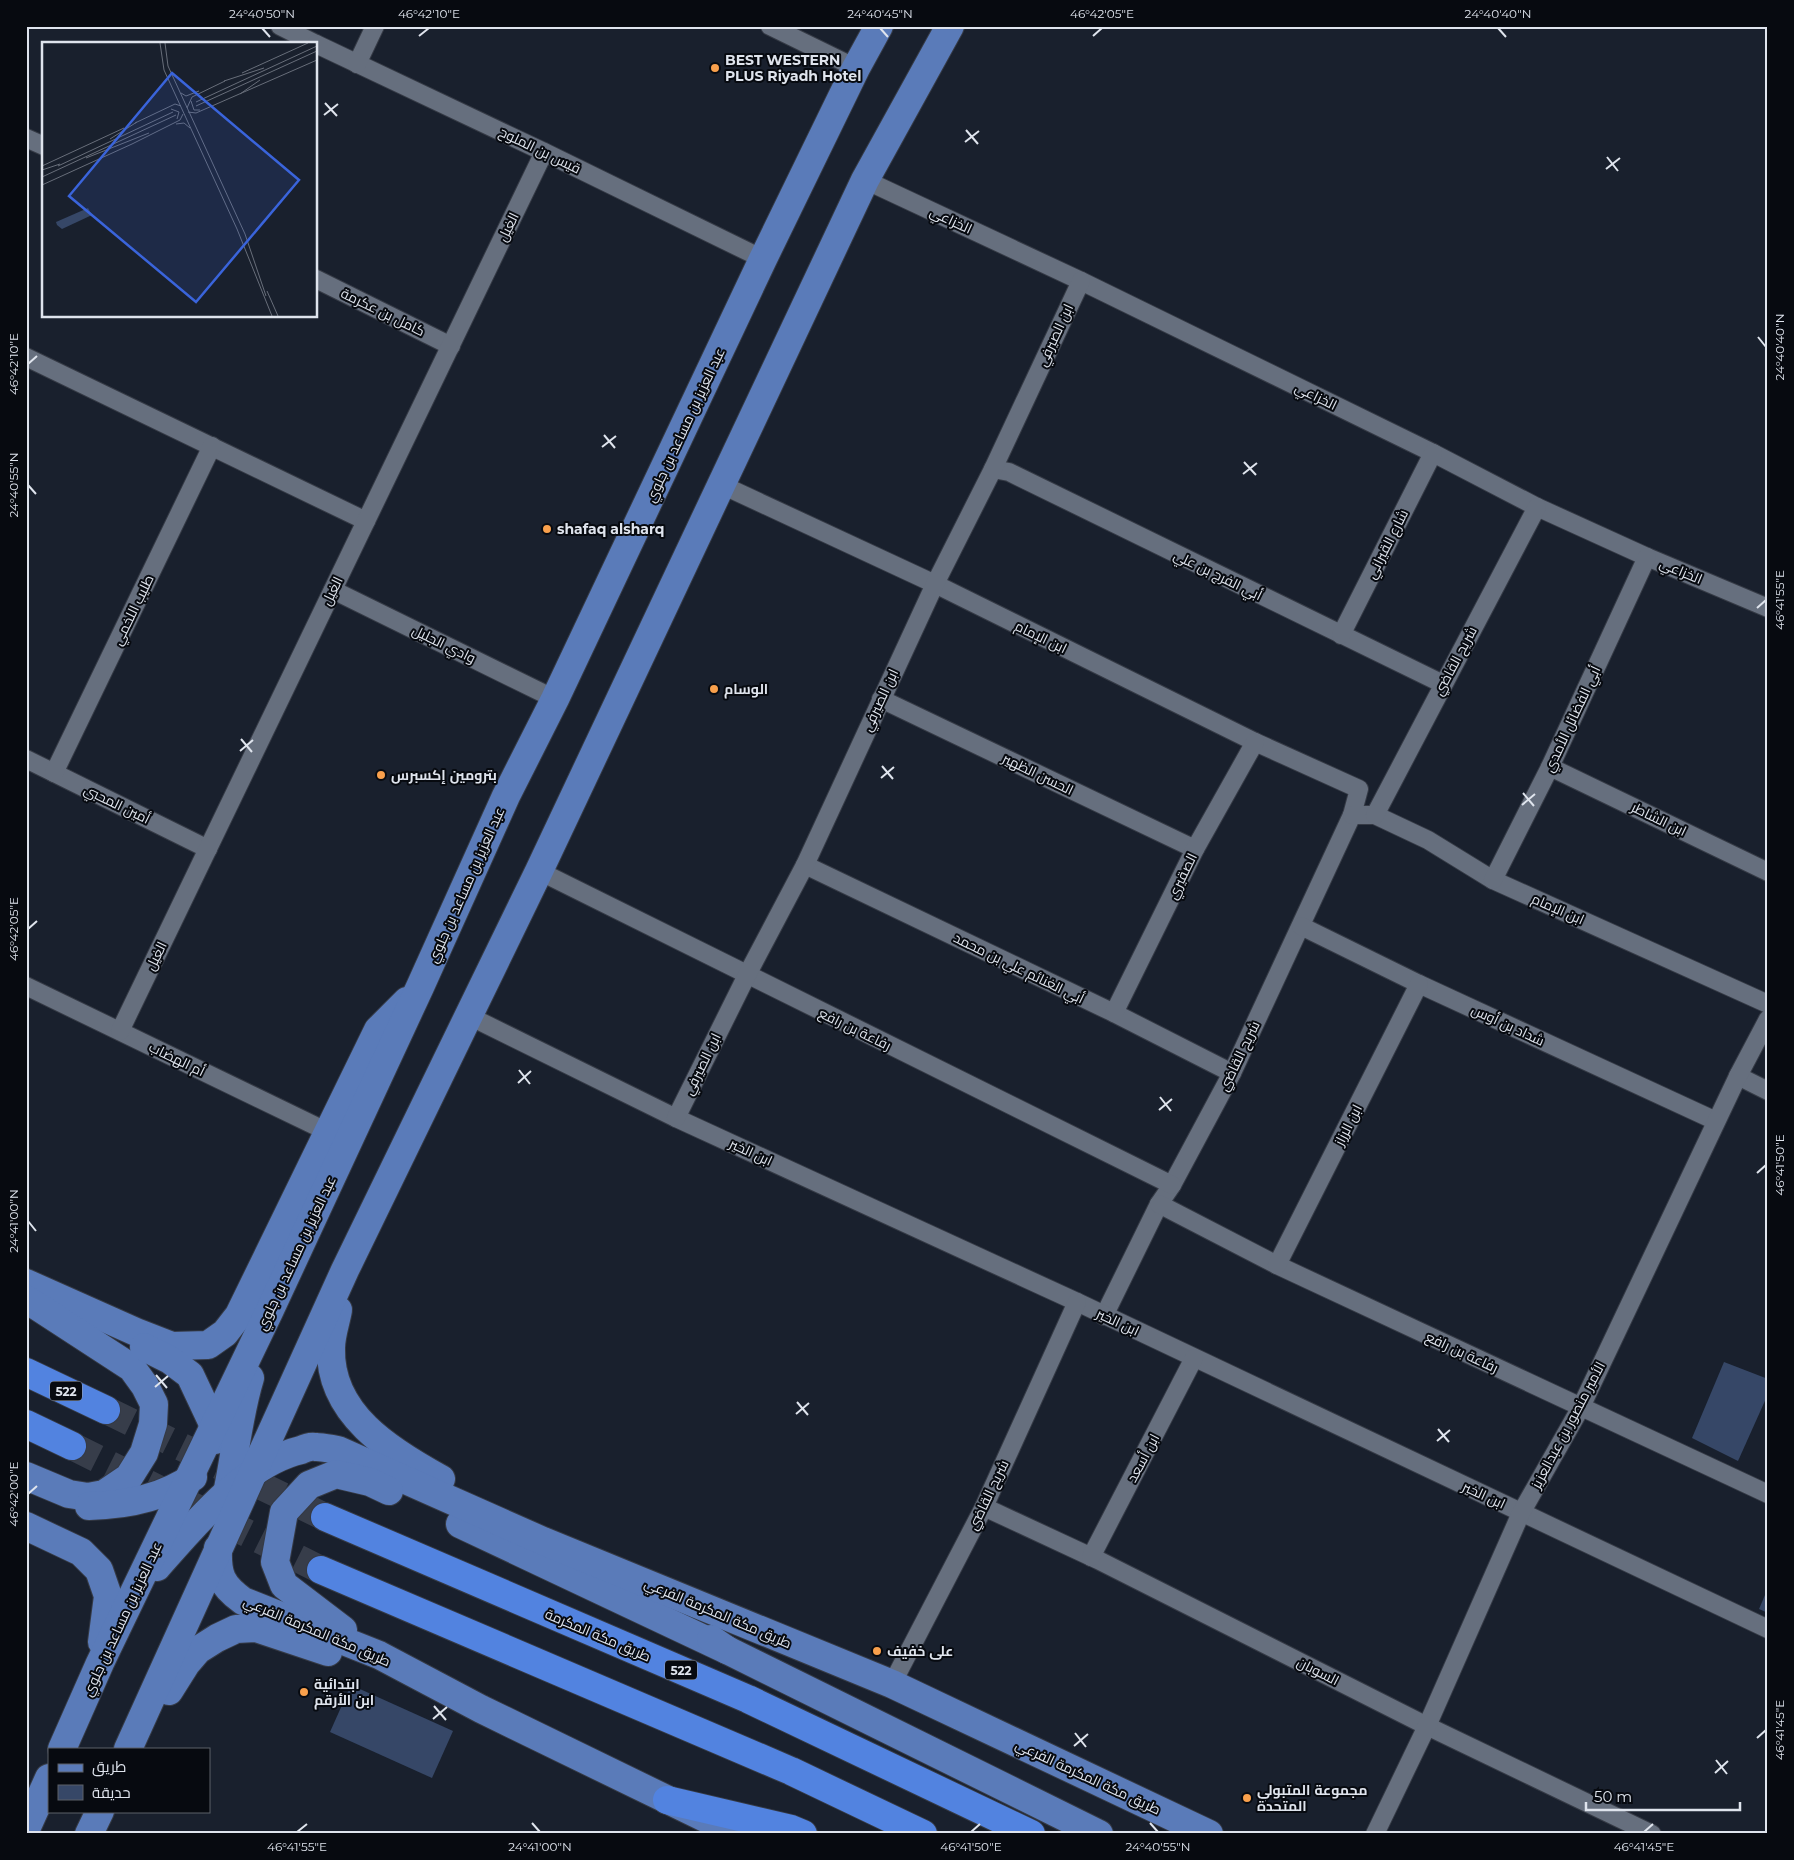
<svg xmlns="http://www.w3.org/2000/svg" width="1794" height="1860" viewBox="0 0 1794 1860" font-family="Montserrat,Cairo,sans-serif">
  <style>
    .green { fill: #364767 }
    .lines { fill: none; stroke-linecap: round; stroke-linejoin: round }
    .motorway-tunnel { stroke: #373d4a; stroke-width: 28; stroke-dasharray: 28 14; stroke-linecap: butt }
    .minor-casing { stroke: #353a45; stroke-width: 20 }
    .primary-casing { stroke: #353a45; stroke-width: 30 }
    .motorway-casing { stroke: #353a45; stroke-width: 30 }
    .minor { stroke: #666f7e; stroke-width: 18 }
    .primary { stroke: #5a7bb9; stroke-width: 28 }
    .motorway { stroke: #5283e0; stroke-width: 28 }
    .ticks { fill: none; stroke: #dfe4ed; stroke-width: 2 }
    .poi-dot { fill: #f9a04c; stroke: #070a10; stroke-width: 2 }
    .labels { text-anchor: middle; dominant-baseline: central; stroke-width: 4; stroke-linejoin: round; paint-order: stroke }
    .shield { fill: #070a10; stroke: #9ea3ab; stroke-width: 1 }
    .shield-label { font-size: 12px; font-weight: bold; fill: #dfe4ed }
    .poi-label { font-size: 14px; font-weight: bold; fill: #dfe4ed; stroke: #070a10; text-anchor: start }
    .street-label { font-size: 14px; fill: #dfe4ed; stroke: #070a10 }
    .inset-road { fill: none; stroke: #686e7a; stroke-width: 1 }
    .view { fill: #3a64db; fill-opacity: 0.15; stroke: #3a64db; stroke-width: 2.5 }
    .inset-edge { fill: none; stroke: #dfe4ed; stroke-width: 2.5 }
    .neatline { fill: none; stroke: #dfe4ed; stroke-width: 2 }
    .ticks-label { font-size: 12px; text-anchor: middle; fill: #dfe4ed }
  </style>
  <rect width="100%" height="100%" fill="#19202d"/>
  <!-- green -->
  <g class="green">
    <path d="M1724,1362l44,17v15l-30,67 -46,-23z"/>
    <path d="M1768,1588v25l-9,-4z"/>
    <path d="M351,1685l102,46 -21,47 -102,-46z"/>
  </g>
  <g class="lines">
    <!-- motorway-tunnel -->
    <g class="motorway-tunnel">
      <path d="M106,1410l219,107"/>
      <path d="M72,1446l249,124"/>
    </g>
    <!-- minor casing -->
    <g class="minor-casing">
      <g id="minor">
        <path d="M280,26l36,18"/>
        <path d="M770,26l86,42"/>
        <path d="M316,44l228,108 219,107"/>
        <path d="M357,64l18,-38"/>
        <path d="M26,138l18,8"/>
        <path d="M865,180l216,101 352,172 104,54 110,50 121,51"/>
        <path d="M316,279l135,67"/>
        <path d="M26,357l340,164"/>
        <path d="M993,469l16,3 434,212"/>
        <path d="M722,485l213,99 320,158 104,47 -7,26 -120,258 -60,112 -13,19 -55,112"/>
        <path d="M333,590l222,109"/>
        <path d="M1341,635l92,-182"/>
        <path d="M881,699l314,150"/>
        <path d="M26,759l182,90"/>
        <path d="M1550,767l218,105"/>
        <path d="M54,773l158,-327"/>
        <path d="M1352,815h23l53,25 65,40 275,124"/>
        <path d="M1375,815l162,-308"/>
        <path d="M805,865l309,148 118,60"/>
        <path d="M539,871l633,314"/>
        <path d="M1493,880l57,-113 97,-210"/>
        <path d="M1301,926l118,58 297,137"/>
        <path d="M26,986l302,146"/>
        <path d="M1114,1013l81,-164 60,-107"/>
        <path d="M469,1016l207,102 401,184 691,327"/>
        <path d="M120,1031l424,-879"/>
        <path d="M1738,1076l30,15"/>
        <path d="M676,1118l71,-143 58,-110 130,-281 58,-115 88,-188"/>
        <path d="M1159,1204l118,61 491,229"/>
        <path d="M1277,1265l142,-281"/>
        <path d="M984,1507l114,53 329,166 225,108"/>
        <path d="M1091,1557l103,-199"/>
        <path d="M892,1684l92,-177 93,-205"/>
        <path d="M1375,1834l52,-108 94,-213 60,-106 157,-331 30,-57"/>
      </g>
    </g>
    <!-- primary casing -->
    <g class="primary-casing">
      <g id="primary">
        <path d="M26,1283l110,49 36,14 36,-1 17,-12 14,-18 139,-285 29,-29"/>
        <path d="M26,1299l106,69 13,18 9,18 -1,20 -9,29 -15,24 -25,17 -16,3 -19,-3 -43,-18"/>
        <path d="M338,1310c-2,12 -7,25 -7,38 -2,66 59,103 110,131"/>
        <path d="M144,1347l26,13 20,15 24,51 1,14"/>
        <path d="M226,1498c9,-40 12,-81 24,-120"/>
        <path d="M89,1506c37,-1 74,-8 104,-29"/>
        <path d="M460,1524l267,126"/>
        <path d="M26,1526l55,26 18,18 9,26 -6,46"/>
        <path d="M218,1548c-1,27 3,37 25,53l136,54 102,54 257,125"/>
        <path d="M157,1567c37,-42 88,-104 144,-117 4,-2 10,-4 15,-3 7,0 15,2 22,3l205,91 349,143 317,150"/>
        <path d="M343,1630l-59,-45 -9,-23 9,-50 25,-27 27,-11 34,8 19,9"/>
        <path d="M711,1639l16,11 372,184"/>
        <path d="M169,1691l17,-27 12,-14 19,-12 19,-9 20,-1 72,24"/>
        <path d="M62,1749l38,-86 169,-351 151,-325 86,-191 49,-97 208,-440 93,-191 23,-42"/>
        <path d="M128,1749l217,-479 194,-399 326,-691 85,-154"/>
        <path d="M26,1829l23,-51"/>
        <path d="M89,1834l11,-23"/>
      </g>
    </g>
    <!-- motorway casing -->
    <g class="motorway-casing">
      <g id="motorway">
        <path d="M26,1372l80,38"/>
        <path d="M26,1424l46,22"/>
        <path d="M325,1517l423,182 283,135"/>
        <path d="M321,1570l470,201 132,63"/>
        <path d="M667,1800l124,29 12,5"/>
      </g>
    </g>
    <!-- minor -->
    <use href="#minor" class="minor"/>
    <!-- primary -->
    <use href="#primary" class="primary"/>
    <!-- motorway -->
    <use href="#motorway" class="motorway"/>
  </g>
  <!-- ticks -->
  <path class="ticks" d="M262,28l8,9M880,28l8,9M1498,28l8,9M419,36l10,-8M1093,36l9,-8M325,103l12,13M324,115l14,-11M966,130l12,14M965,142l14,-11M1607,157l11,14M1606,169l14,-11M1758,337l8,10M28,364l9,-8M604,435l11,13M602,447l14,-11M1244,462l12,13M1243,474l14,-11M28,485l8,9M1757,608l9,-8M241,739l11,13M240,751l13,-11M882,766l11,13M881,778l13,-11M1523,793l11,13M1522,805l13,-11M28,929l9,-8M519,1070l11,14M518,1083l13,-12M1160,1097l11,14M1159,1110l13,-11M1757,1173l9,-8M28,1221l8,10M156,1375l11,13M155,1387l13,-11M797,1402l11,13M796,1414l13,-11M1438,1429l11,13M1437,1441l13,-11M28,1494l9,-8M434,1706l12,14M433,1719l14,-12M1075,1733l11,14M1757,1738l9,-8M1074,1746l14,-12M1716,1760l11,14M1715,1773l13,-12M532,1823l8,9M1150,1823l8,9M297,1832l10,-8M971,1832l9,-8M1644,1832l9,-8"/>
  <!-- markers -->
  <g class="poi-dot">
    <circle cx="715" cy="68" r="5"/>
    <circle cx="547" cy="529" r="5"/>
    <circle cx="714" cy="689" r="5"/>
    <circle cx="381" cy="775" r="5"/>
    <circle cx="877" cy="1651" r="5"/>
    <circle cx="304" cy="1692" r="5"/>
    <circle cx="1247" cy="1798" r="5"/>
  </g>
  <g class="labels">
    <!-- shield labels -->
    <g class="shield">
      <rect x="50" y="1381.5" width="32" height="19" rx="4"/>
      <rect x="665" y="1660.5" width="32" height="19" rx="4"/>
    </g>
    <g class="shield-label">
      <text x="66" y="1391">522</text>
      <text x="681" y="1670">522</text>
    </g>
    <!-- poi labels -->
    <g class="poi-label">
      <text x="725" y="60">BEST WESTERN<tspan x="725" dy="16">PLUS Riyadh Hotel</tspan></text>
      <text x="557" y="529">shafaq alsharq</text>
      <text x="724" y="689">الوسام</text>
      <text x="391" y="775">بترومين إكسبرس</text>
      <text x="887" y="1651">على خفيف</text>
      <text x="314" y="1684">ابتدائية<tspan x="314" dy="16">ابن الأرقم</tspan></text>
      <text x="1257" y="1790">مجموعة المتبولي<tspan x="1257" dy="16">المتحدة</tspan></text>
    </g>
    <!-- street labels -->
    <g class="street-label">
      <text transform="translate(540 150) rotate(26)">قيس بن الملوح</text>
      <text transform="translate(951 220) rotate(25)">الخزاعي</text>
      <text transform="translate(508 227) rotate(-64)">الغيل</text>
      <text transform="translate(383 312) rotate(26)">كامل بن عكرمة</text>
      <text transform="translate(1055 335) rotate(-65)">ابن الصيرفي</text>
      <text transform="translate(1316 396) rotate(26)">الخزاعي</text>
      <text transform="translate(685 425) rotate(-65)">عبد العزيز بن مساعد بن جلوي</text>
      <text transform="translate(1387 544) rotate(-63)">شارع القيراني</text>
      <text transform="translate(1681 571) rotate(23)">الخزاعي</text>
      <text transform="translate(1218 575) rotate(26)">أبي الفرج بن علي</text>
      <text transform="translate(332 591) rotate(-64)">الغيل</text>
      <text transform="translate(133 610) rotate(-64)">طليب اللخمي</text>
      <text transform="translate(1041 637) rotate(26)">ابن الإمام</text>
      <text transform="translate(444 644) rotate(26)">وادي الجليل</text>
      <text transform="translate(1455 661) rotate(-62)">شريح القاضي</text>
      <text transform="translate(880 700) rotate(-65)">ابن الصيرفي</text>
      <text transform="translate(1572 719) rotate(-65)">أبي الفضائل الأمدي</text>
      <text transform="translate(1038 774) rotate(26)">الحسن الظهير</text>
      <text transform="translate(117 804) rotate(26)">أمين المحبي</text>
      <text transform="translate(1659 819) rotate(26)">ابن الشاطر</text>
      <text transform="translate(1182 876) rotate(-64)">الصقيري</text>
      <text transform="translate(466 885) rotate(-66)">عبد العزيز بن مساعد بن جلوي</text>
      <text transform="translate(1558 909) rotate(24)">ابن الإمام</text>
      <text transform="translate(156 956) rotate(-64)">الغيل</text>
      <text transform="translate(1019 968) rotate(26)">أبي الغنائم علي بن محمد</text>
      <text transform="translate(1508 1025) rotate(25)">شداد بن أوس</text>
      <text transform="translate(855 1029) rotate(26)">رفاعة بن رافع</text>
      <text transform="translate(1239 1056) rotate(-64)">شريح القاضي</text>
      <text transform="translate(177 1059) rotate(26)">أم الهضاب</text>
      <text transform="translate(702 1064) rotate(-64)">ابن الصيرفي</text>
      <text transform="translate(1348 1125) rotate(-63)">ابن الرزاز</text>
      <text transform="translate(751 1152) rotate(25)">ابن الخير</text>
      <text transform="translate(296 1253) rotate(-65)">عبد العزيز بن مساعد بن جلوي</text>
      <text transform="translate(1118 1322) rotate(25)">ابن الخير</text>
      <text transform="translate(1462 1352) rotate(25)">رفاعة بن رافع</text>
      <text transform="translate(1568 1425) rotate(-62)">الأمير منصور بن عبدالعزيز</text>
      <text transform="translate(1143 1458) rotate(-62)">ابن أسعد</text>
      <text transform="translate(988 1495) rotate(-64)">شريح القاضي</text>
      <text transform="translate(1484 1495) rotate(25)">ابن الخير</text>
      <text transform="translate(718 1613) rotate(23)">طريق مكة المكرمة الفرعي</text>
      <text transform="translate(122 1619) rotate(-65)">عبد العزيز بن مساعد بن جلوي</text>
      <text transform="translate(317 1631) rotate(23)">طريق مكة المكرمة الفرعي</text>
      <text transform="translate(598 1635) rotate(23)">طريق مكة المكرمة</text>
      <text transform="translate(1318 1671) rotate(27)">السوبان</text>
      <text transform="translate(1088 1777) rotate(25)">طريق مكة المكرمة الفرعي</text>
    </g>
  </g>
  <!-- overview -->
  <g transform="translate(42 42)">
    <rect width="275" height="275" fill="#19202d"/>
    <path d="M46,166l4,7 -30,14 -5,-4 -1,-3z" fill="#364767"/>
    <path class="inset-road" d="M118,1l4,27 73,159 35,87M123,1l3,23 77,168 21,62M200,31l66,-30M182,39l40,-13M139,51l5,3 13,-5M198,52l20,-14M149,59l3,9h6M154,60l121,-56M154,64l121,-55M145,66l5,-11 33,-16M129,67l8,3 -2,7M146,70l8,1 121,-53M93,81l40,-19 6,2M134,82l8,-1 6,5M68,97l27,-17M44,116l63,-25M0,124l82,-38M16,124l115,-54M0,128l18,-6M0,135l134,-62M0,143l90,-41 48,-24 3,-6M225,249l11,25"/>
    <path class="view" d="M130,31l127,107 -103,122 -127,-106z"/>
    <rect width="275" height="275" class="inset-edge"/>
  </g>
  <!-- border -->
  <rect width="1794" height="1860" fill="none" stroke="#070a10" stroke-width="55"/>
  <!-- legend -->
  <rect x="48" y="1748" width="162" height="65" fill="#070a10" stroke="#5d6168"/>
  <rect x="58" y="1764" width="25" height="8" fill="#5a7bb9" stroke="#5d6168"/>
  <text x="92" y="1772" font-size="15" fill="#dfe4ed">طريق</text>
  <rect x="58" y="1785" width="25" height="15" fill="#364767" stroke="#5d6168"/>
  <text x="92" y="1798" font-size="15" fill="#dfe4ed">حديقة</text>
  <!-- scale -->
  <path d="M1586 1802v8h154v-8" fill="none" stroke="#dfe4ed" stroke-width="2.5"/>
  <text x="1594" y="1802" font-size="15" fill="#dfe4ed" stroke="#070a10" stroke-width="4" paint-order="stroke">50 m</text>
  <rect x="28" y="28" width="1738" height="1804" class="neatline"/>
  <g class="ticks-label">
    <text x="262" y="18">24°40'50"N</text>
    <text x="429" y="18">46°42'10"E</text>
    <text x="880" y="18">24°40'45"N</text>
    <text x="1102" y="18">46°42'05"E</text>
    <text x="1498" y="18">24°40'40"N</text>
    <text transform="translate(1780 347) rotate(-90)" y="4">24°40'40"N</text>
    <text transform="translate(14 364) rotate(-90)" y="4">46°42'10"E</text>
    <text transform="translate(14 485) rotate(-90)" y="4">24°40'55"N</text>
    <text transform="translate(1780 600) rotate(-90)" y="4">46°41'55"E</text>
    <text transform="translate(14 929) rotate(-90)" y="4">46°42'05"E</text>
    <text transform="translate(1780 1165) rotate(-90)" y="4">46°41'50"E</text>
    <text transform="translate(14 1221) rotate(-90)" y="4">24°41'00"N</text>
    <text transform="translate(14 1494) rotate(-90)" y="4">46°42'00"E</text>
    <text transform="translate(1780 1730) rotate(-90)" y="4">46°41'45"E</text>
    <text x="297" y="1851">46°41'55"E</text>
    <text x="540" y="1851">24°41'00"N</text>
    <text x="971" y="1851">46°41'50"E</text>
    <text x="1158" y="1851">24°40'55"N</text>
    <text x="1644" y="1851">46°41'45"E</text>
  </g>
</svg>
